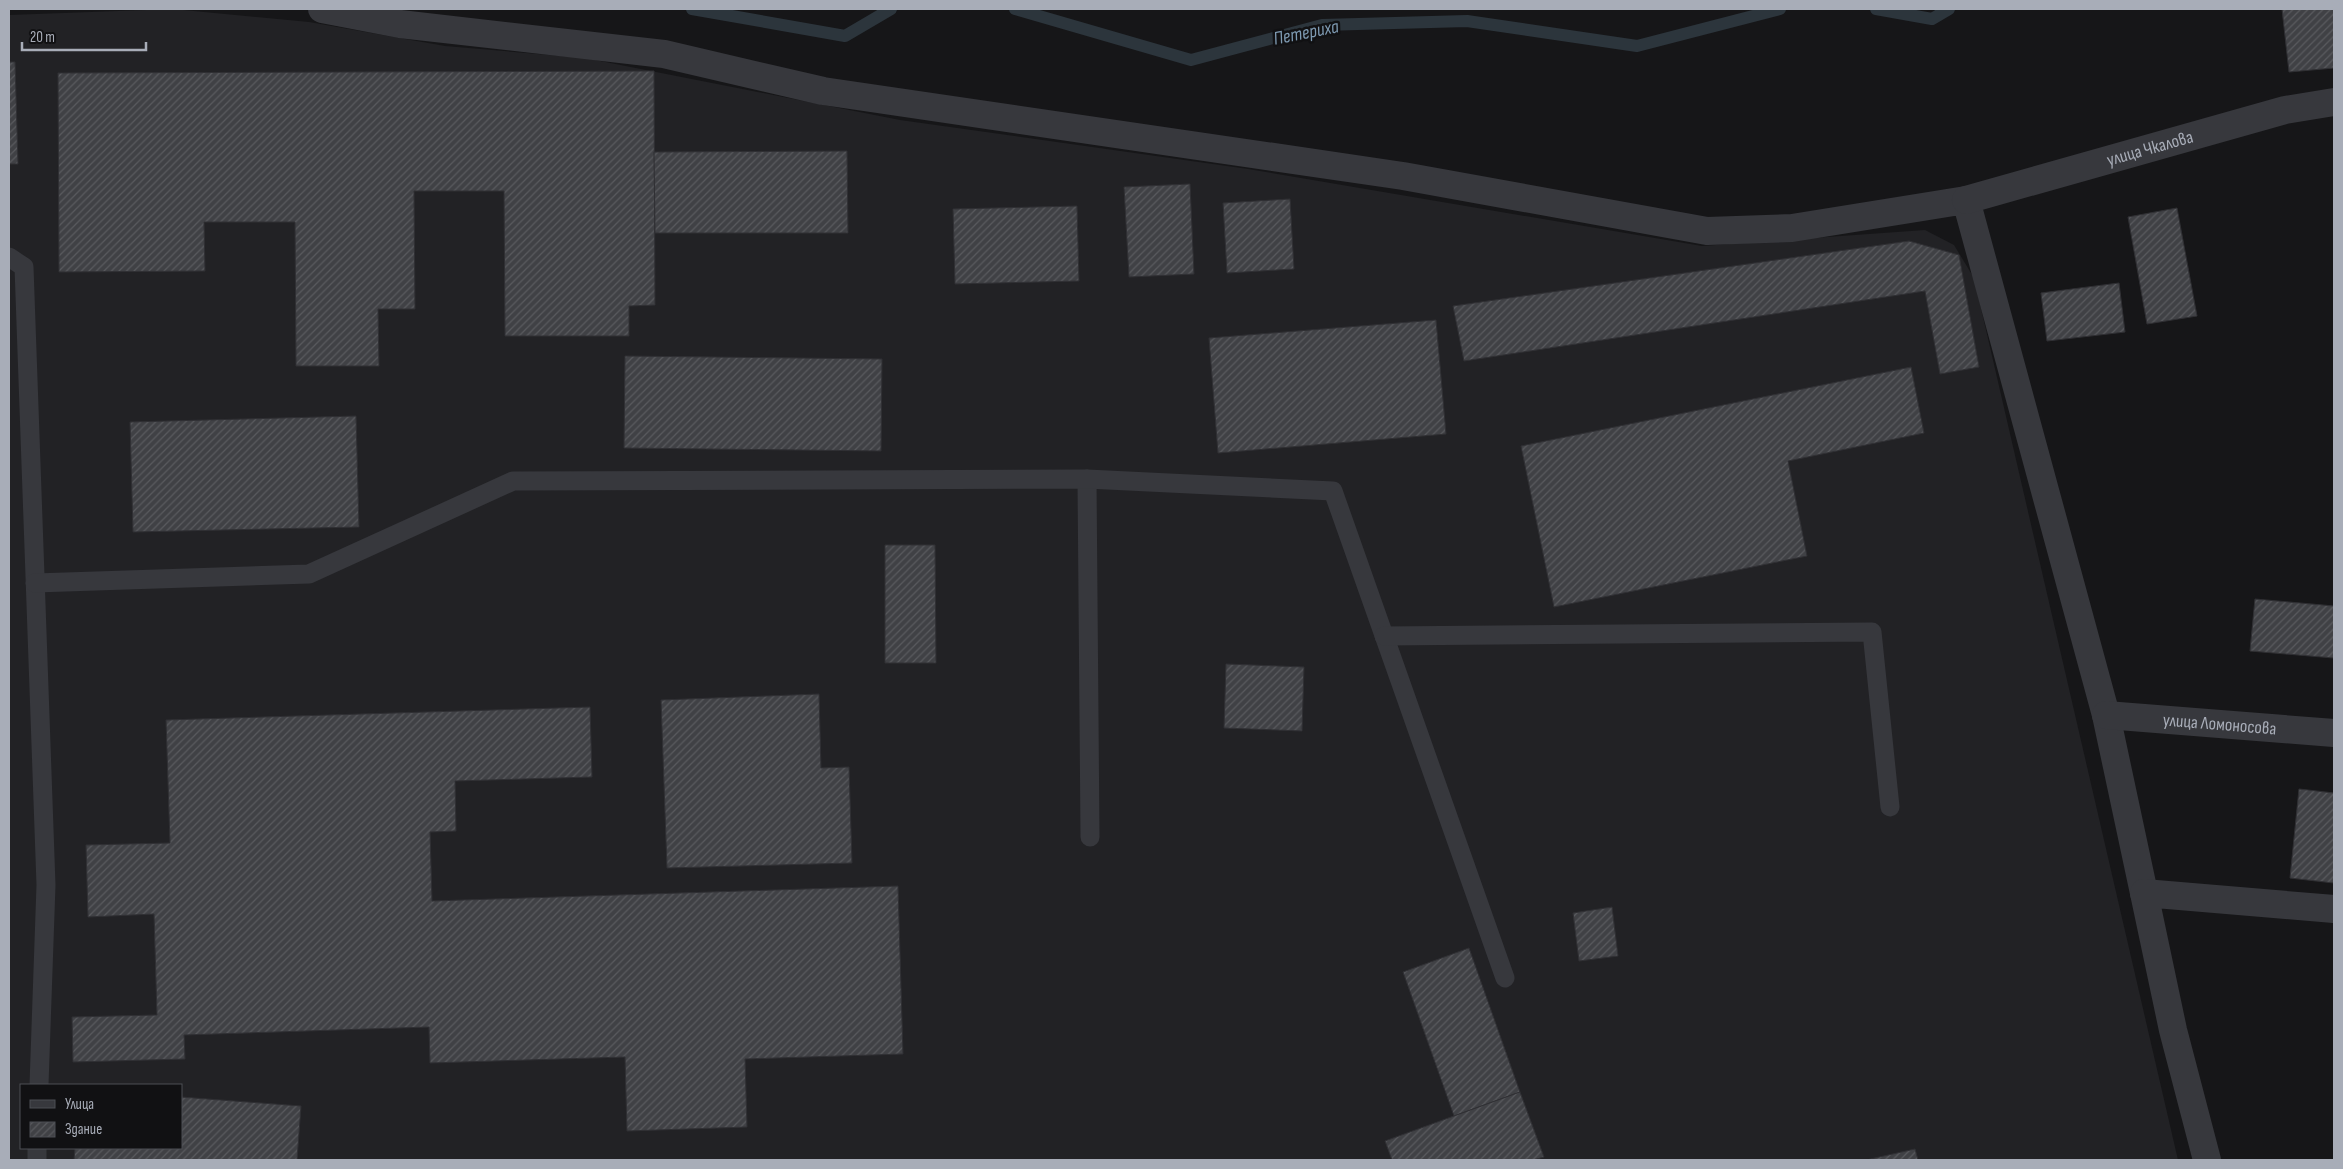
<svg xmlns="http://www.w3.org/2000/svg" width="2343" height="1169" viewBox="0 0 2343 1169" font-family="'Sofia Sans Condensed',sans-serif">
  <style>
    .built { fill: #222225; fill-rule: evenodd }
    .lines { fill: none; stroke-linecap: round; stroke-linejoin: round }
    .stream { stroke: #2c353c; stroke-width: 12 }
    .building { fill: url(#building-hatch); stroke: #303034 }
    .lane { stroke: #37383d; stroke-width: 19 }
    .street { stroke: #37383d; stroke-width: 28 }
    .labels { text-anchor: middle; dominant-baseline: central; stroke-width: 5; stroke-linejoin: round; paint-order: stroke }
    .street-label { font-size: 18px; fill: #a8adb8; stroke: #111113 }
    .water-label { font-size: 19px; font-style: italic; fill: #7f9bb3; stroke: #111113 }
  </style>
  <defs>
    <pattern id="building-hatch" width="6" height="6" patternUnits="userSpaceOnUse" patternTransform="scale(1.25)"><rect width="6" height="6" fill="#404145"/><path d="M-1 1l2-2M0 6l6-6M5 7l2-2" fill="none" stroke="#595a5e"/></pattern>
  </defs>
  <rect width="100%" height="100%" fill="#161618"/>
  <!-- built -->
  <path class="built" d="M173,9l136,13 136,24 140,12 315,62 348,49 454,77 223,-16 29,15 20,33 204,882h-2169v-1145zM21,1085h160v63h-160z"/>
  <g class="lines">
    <!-- stream -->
    <g class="stream">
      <path d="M692,9l153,27 46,-27"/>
      <path d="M1015,9l176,51 131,-35 145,-4 170,25 143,-37"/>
      <path d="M1876,9l56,10 17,-10"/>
    </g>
  </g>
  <!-- building -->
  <g class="building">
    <path d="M2282,9h52v59l-45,4z"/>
    <path d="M9,62h6l3,102h-9z"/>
    <path d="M654,71l1,234 -26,1v30h-124l-1,-145h-90l1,118h-37l1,57h-83l-1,-144h-91l1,49 -146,1 -1,-199z"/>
    <path d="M847,151l1,82h-193l-1,-81z"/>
    <path d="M1190,184l4,90 -65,3 -5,-90z"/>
    <path d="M1290,199l4,70 -67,4 -4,-70z"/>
    <path d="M1077,206l2,75 -124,3 -2,-75z"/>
    <path d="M2177,208l20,108 -50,8 -19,-107z"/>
    <path d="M1909,241l50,14 20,112 -39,7 -15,-83 -461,70 -11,-55z"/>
    <path d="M2119,283l6,49 -78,9 -6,-48z"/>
    <path d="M1436,320l10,114 -228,19 -9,-115z"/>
    <path d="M625,356l257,3 -1,92 -257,-3z"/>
    <path d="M1911,367l13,66 -136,28 19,95 -253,51 -33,-161z"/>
    <path d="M356,416l3,111 -226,5 -3,-110z"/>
    <path d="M885,545h50l1,118h-51z"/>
    <path d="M2255,599l79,7v52l-84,-7z"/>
    <path d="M1226,664l78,3 -2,64 -78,-3z"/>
    <path d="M819,694l2,74 28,-1 3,96 -185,5 -6,-168z"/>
    <path d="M590,707l2,70 -137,4 1,50 -26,1 2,69 466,-15 5,168 -158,5 2,68 -120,4 -2,-74 -195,6 -1,-36 -245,8 1,24 -112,3 -1,-45 85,-2 -3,-101 -66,3 -2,-72 84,-2 -4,-123z"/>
    <path d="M2299,789l35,4v90l-44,-5z"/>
    <path d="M1612,907l6,49 -39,5 -6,-48z"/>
    <path d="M1469,948l51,144 -66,24 -51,-144z"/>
    <path d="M1520,1092l24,65 -11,3h-141l-7,-19z"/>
    <path d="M181,1097l120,9 -4,54h-223l1,-12h106z"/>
    <path d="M1915,1149l3,11h-52z"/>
  </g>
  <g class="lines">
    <!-- lane -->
    <g class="lane">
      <path d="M9,257l15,10 22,618 -7,200"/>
      <path d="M1087,479l3,358"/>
      <path d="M35,583l274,-9 204,-93 574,-2 246,12 172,487"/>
      <path d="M1384,636l488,-4 18,175"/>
      <path d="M37,1160v-12"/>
    </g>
    <!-- street -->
    <g class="street">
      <path d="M322,9l78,15 264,30 159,37 580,85 304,55 85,-3 174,-28 140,515 38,178"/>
      <path id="s1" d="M1966,200l319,-90 49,-8"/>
      <path id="s2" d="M2106,715l228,18"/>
      <path d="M2207,1160l-34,-130 -29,-137 190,16"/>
    </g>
  </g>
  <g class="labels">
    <!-- street labels -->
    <g class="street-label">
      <text stroke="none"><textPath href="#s1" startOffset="191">улица Чкалова</textPath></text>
      <text stroke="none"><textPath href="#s2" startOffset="114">улица Ломоносова</textPath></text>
    </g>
    <!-- water labels -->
    <g class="water-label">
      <text transform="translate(1306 33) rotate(-11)">Петериха</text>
    </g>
  </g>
  <!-- border -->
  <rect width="2343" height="1169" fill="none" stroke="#a8adb8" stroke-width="20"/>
  <!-- legend -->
  <rect x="20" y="1084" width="162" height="65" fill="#111113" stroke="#4d4f55"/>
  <rect x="30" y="1100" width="25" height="8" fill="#37383d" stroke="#4d4f55"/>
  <text x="65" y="1109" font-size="15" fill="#a8adb8">Улица</text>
  <rect x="30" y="1122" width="25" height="15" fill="url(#building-hatch)" stroke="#4d4f55"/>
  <text x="65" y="1134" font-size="15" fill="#a8adb8">Здание</text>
  <!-- scale -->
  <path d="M22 42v8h124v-8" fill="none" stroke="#a8adb8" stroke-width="2.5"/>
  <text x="30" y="42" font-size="15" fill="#a8adb8" stroke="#111113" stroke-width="4" paint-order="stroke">20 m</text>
</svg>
